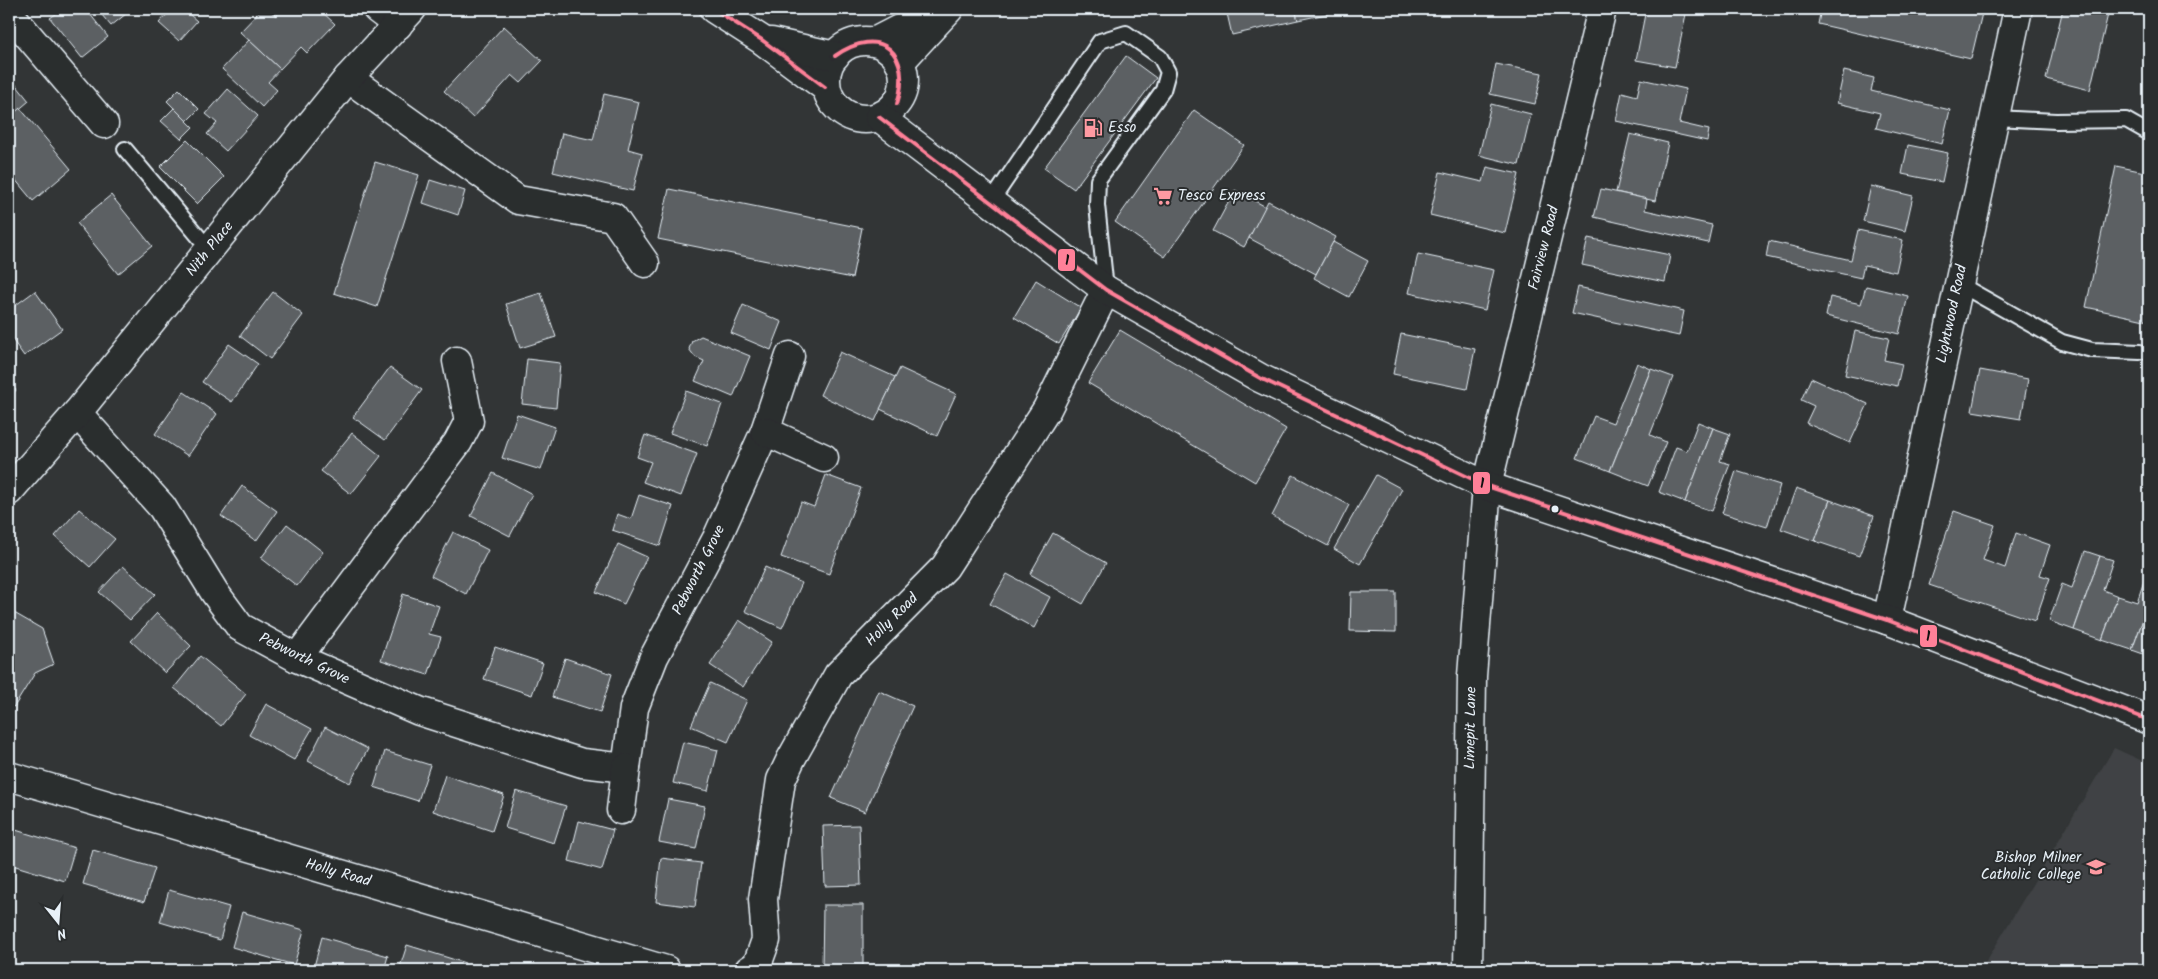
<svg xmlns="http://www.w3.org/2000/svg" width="2158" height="979" viewBox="0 0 2158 979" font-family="Kalam,sans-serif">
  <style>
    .built { fill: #3f4244 }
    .building { fill: #5c6063; stroke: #e8f1f8 }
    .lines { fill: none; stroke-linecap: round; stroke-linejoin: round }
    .lane-casing { stroke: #e8f1f8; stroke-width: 18 }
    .street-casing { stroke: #e8f1f8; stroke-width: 31 }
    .secondary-casing { stroke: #e8f1f8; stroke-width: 31 }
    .lane { stroke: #2a2d2e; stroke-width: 14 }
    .street { stroke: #2a2d2e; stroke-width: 28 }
    .secondary { stroke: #2a2d2e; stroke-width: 28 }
    .bus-1-casing { stroke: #2a2d2e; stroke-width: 8 }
    .bus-1 { stroke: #ff8098; stroke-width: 4 }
    .bus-dot { fill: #e8f1f8; stroke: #2a2d2e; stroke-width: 2 }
    .labels { text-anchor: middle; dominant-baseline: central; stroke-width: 4; stroke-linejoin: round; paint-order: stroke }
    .poi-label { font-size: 15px; fill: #e8f1f8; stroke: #2a2d2e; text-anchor: start }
    .street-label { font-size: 15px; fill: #e8f1f8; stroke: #2a2d2e }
    .line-badge { stroke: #2a2d2e; stroke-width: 2 }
    .pale-badge-label { font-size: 14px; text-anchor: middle; font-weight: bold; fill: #111 }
  </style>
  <rect width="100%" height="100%" fill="#323536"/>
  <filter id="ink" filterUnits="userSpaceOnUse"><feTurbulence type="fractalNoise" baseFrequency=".02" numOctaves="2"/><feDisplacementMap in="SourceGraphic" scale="10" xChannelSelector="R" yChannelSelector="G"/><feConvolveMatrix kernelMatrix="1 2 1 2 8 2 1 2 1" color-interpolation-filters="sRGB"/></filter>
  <g filter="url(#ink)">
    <!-- built -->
    <path class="built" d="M2114,748l35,16v206h-168z"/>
    <!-- building -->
    <g class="building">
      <path d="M63,9h23l22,28 -26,21 -32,-40z"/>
      <path d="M97,9h35l-21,17z"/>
      <path d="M172,9h11l14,12 -18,20 -20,-18z"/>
      <path d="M262,9h6l8,7 6,-7h37l16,15 -28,29 -6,-6 -21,22 -40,-37z"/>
      <path d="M1226,9h69l3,11 -66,15z"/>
      <path d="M1295,9h55l-52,11z"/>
      <path d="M1646,9h41l-12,58 -39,-7z"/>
      <path d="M1821,9h162l-12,50 -153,-35z"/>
      <path d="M2063,9l46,1 -19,80 -44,-11z"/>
      <path d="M504,26l38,35 -21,22 -9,-8 -39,43 -29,-27z"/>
      <path d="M249,40l31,29 -12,13 9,8 -15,17 -40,-38z"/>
      <path d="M1126,56l30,22 -82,111 -30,-21z"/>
      <path d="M1496,64l46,9 -7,31 -45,-10z"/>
      <path d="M1844,71l30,7 -3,13 79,19 -8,34 -66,-16 4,-15 -43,-10z"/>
      <path d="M9,76l20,25 -20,17z"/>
      <path d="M1641,79l45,10 -7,34 30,7 -2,11 -91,-20 6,-29 15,4z"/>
      <path d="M179,89l20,20 -12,12 -20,-20z"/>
      <path d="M228,89l30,27 -32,35 -19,-17 10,-11 -11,-9z"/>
      <path d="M604,94l35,8 -11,47 14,4 -9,38 -80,-19 9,-39 31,7z"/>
      <path d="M1491,104l40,10 -12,51 -40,-10z"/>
      <path d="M20,108l51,61 -38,32 -24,-29v-54z"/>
      <path d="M174,108l19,19 -12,12 -20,-18z"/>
      <path d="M1194,110l50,35 -79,112 -50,-35z"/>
      <path d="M1630,134l38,9 -13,58 -39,-9z"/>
      <path d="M187,140l37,37 -27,27 -37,-37z"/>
      <path d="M1908,145l40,8 -6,29 -40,-8z"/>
      <path d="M375,162l44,13 -42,132 -43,-14z"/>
      <path d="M2116,166l33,7v148l-63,-14z"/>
      <path d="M1487,167l32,7 -14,59 -75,-18 10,-43 43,10z"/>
      <path d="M430,180l35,11 -7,24 -35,-12z"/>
      <path d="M1871,186l42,10 -8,35 -42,-10z"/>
      <path d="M669,189l193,39 -10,50 -194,-39z"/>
      <path d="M1601,189l46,10 -2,11 67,15 -4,18 -114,-26z"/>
      <path d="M1235,190l31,17 -22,40 -31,-16z"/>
      <path d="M111,195l41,51 -34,28 -41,-51z"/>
      <path d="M1268,201l68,36 -20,37 -67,-36z"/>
      <path d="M1858,230l45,10 -7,32 -32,-7 -3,13 -95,-21 3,-16 82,19z"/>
      <path d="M1588,238l82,17 -5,27 -83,-17z"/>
      <path d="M1333,242l35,19 -19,36 -35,-19z"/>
      <path d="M1418,254l76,16 -9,40 -76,-17z"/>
      <path d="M1036,280l45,28 -22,36 -45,-27z"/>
      <path d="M1866,286l42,10 -9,38 -73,-18 4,-19 31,7z"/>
      <path d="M1578,287l106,24 -5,25 -107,-23z"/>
      <path d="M35,291l27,38 -38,27 -15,-21v-25z"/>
      <path d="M273,292l30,23 -33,44 -30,-23z"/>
      <path d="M541,293l15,44 -36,11 -14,-44z"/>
      <path d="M743,305l39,17 -11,28 -40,-17z"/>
      <path d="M1120,330l166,99 -31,53 -167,-99z"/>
      <path d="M1855,331l34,7 -5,22 18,4 -5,22 -52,-11z"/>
      <path d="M1401,334l74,15 -8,40 -74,-15z"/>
      <path d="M701,336l49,20 -17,41 -38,-16 9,-20 -9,-4 -6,-8 3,-8z"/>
      <path d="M229,344l29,20 -26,38 -30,-20z"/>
      <path d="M840,352l55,25 -20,44 -55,-26z"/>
      <path d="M527,359l33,4 -4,45 -34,-4z"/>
      <path d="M1637,363l14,6 -41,102 -33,-13 17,-42 19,7z"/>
      <path d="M390,367l32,23 -37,50 -32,-23z"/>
      <path d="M900,368l56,26 -19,42 -57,-27z"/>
      <path d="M1651,369l22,8 -23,58 16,7 -18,44 -38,-15z"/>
      <path d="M1980,370l48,9 -7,40 -49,-8z"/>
      <path d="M1811,378l57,26 -18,39 -44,-20 8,-17 -13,-6z"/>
      <path d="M9,384l7,6 -7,9z"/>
      <path d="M686,391l36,13 -15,42 -37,-13z"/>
      <path d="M184,392l33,22 -29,42 -33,-22z"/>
      <path d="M517,414l38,13 -14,43 -39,-12z"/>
      <path d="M1698,422l15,6 -28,74 -26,-10 17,-45 11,4z"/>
      <path d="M1713,428l17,6 -10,27 10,3 -18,47 -27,-9z"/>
      <path d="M352,433l29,23 -30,38 -30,-23z"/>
      <path d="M645,435l52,19 -16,42 -38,-14 8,-20 -14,-5z"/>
      <path d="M1736,471l44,14 -13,42 -45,-14z"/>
      <path d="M493,473l39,21 -22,42 -39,-20z"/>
      <path d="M826,475l35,13 -32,86 -48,-17 20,-55 13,5z"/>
      <path d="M1293,475l56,30 -21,41 -56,-30z"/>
      <path d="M1376,475l26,14 -42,75 -26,-15z"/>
      <path d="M242,486l35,25 -21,30 -35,-25z"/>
      <path d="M1796,488l34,12 -15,41 -34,-12z"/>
      <path d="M639,495l34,11 -13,40 -48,-16 5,-16 14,5z"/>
      <path d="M1830,500l44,16 -15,40 -44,-15z"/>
      <path d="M79,509l36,30 -25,28 -35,-31z"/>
      <path d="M1954,511l41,14 -12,35 22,8 11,-35 34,12 -10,30 10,3 -15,43 -106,-36z"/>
      <path d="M287,524l36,28 -26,34 -36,-28z"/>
      <path d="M453,532l35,18 -22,44 -35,-18z"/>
      <path d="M1053,533l53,30 -23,41 -53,-30z"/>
      <path d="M618,544l29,13 -23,47 -28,-12z"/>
      <path d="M2085,551l15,5 -26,74 -25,-9 13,-37 10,4z"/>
      <path d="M2100,556l13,4 -10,30 15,6 -16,44 -28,-10z"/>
      <path d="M123,566l32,28 -25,26 -31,-28z"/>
      <path d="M2149,566v37l-17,47 -30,-10 16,-44 19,6z"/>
      <path d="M765,567l37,16 -20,45 -37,-17z"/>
      <path d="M1007,574l43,23 -16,31 -44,-24z"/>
      <path d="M1351,592h45v40l-46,-1z"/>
      <path d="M403,594l36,12 -10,28 12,3 -13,38 -47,-15z"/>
      <path d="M2149,603v53l-17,-6z"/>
      <path d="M9,610l33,19 12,35 -19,9 -21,34 -5,-3z"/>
      <path d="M157,613l34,33 -26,27 -34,-32z"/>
      <path d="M739,620l33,22 -29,45 -33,-22z"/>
      <path d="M495,647l48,16 -11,32 -48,-16z"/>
      <path d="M200,656l46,38 -25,32 -47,-38z"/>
      <path d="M565,658l47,16 -12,38 -48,-15z"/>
      <path d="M710,683l37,17 -19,42 -37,-16z"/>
      <path d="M879,691l34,15 -48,106 -34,-14z"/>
      <path d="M266,704l46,25 -18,31 -45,-25z"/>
      <path d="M325,727l43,22 -18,34 -42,-22z"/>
      <path d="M683,742l35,8 -10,41 -35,-8z"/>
      <path d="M385,751l45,14 -12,36 -44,-14z"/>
      <path d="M445,775l59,20 -12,36 -59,-20z"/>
      <path d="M516,791l50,15 -12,37 -49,-15z"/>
      <path d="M668,799l37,7 -9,43 -37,-7z"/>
      <path d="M579,821l34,9 -11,40 -33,-9z"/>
      <path d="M859,825l2,60 -36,1 -2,-60z"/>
      <path d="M9,828l66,20 -10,33 -56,-17z"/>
      <path d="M93,850l62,18 -11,34 -61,-18z"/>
      <path d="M661,858l40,5 -6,44 -39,-5z"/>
      <path d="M169,890l60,17 -9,33 -60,-18z"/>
      <path d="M823,905h40v65h-41z"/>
      <path d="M242,912l62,18 -10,35 -62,-18z"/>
      <path d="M322,937l66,19 -4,14h-71z"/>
      <path d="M407,945l58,18 -3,7h-63z"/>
      <path d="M484,965l16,5h-18z"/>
    </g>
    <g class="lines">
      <!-- lane casing -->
      <g class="lane-casing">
        <g id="lane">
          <path d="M1995,118l61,3 70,-1 23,13"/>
          <path d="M125,149l84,100"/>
          <path d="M991,202l109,-161 26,-8 34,24 8,15 -5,18 -65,90 -1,25 9,84"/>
          <path d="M1959,284l103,58 30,8 48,2"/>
        </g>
      </g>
      <!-- street casing -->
      <g class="street-casing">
        <g id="street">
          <path d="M377,9l21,16"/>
          <path d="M9,13l95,111"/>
          <path d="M348,78l170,122 95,17 32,46"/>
          <path d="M77,413l85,94 53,86 25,34 57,31 122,53 163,52 44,5 8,-60 20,-51 63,-119 48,-107 25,-75"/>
          <path d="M765,431l59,27"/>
          <path d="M9,491l68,-78 271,-335 64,-69"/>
          <path d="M1887,620l131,-611"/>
          <path d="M297,658l161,-216 11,-21 -12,-60"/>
          <path d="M9,776l657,194"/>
          <path d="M621,810l5,-42"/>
          <path d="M749,970l8,-5 9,-25 -3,-41 18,-119 10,-21 47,-84 107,-108 102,-158 59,-119"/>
          <path d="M1468,970l4,-294 15,-190 115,-477"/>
        </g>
      </g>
      <!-- secondary casing -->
      <g class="secondary-casing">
        <g id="secondary">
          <path d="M714,9l48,31 63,47"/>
          <circle cx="865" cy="80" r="39"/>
          <path d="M771,42l64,14"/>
          <path d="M874,42l64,-33"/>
          <path d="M900,62l49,-53"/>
          <path d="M879,117l227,173 154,88 227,108 400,134 262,100"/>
        </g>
      </g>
      <!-- lane -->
      <use href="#lane" class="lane"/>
      <!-- street -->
      <use href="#street" class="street"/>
      <!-- secondary -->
      <use href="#secondary" class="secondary"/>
      <!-- bus-1 casing -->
      <g class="bus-1-casing">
        <g id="bus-1">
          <path d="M714,9l48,31 63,47"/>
          <path d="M835,56c46,-32 78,-3 62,48"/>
          <path d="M879,117l227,173 154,88 227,108 400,134 262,100"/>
        </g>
      </g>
      <!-- bus-1 -->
      <use href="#bus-1" class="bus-1"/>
    </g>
  </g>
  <!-- icons -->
  <defs>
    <g id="fuel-bare" transform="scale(1.5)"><path d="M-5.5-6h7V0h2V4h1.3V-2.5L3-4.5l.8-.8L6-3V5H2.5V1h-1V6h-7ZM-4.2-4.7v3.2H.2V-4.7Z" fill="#ff9aa2" stroke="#2a2d2e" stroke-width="2.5" paint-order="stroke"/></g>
    <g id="supermarket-bare" transform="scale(1.5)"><path d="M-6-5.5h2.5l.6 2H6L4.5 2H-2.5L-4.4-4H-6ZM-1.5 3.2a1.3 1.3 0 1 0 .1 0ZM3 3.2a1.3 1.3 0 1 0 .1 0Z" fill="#ff9aa2" stroke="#2a2d2e" stroke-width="2.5" paint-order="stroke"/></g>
    <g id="school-bare" transform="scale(1.5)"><path d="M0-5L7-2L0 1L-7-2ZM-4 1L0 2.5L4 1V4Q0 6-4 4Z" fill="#ff9aa2" stroke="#2a2d2e" stroke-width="2.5" paint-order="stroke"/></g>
  </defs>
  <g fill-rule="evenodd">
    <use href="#fuel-bare" x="1093" y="128"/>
    <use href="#supermarket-bare" x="1163" y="196"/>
    <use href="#school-bare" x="2096" y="867"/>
  </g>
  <!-- markers -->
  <circle class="bus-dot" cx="1555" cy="509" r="4.5"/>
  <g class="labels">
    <!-- poi labels -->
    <g class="poi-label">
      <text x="1108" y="128">Esso</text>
      <text x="1178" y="196">Tesco Express</text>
      <text x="2081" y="858" text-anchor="end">Bishop Milner<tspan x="2081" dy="17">Catholic College</tspan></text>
    </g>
    <!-- street labels -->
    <g class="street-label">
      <text transform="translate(1544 248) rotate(-76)">Fairview Road</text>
      <text transform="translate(210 249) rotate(-51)">Nith Place</text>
      <text transform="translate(1952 314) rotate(-78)">Lightwood Road</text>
      <text transform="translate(699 570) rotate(-63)">Pebworth Grove</text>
      <text transform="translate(892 620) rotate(-45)">Holly Road</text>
      <text transform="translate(304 659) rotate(26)">Pebworth Grove</text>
      <text transform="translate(1471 728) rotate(-89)">Limepit Lane</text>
      <text transform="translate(338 873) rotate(16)">Holly Road</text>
    </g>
  </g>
  <g class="line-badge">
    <rect x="1057" y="248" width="19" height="24" rx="5" fill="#ff8098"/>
    <rect x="1472" y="471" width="19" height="24" rx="5" fill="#ff8098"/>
    <rect x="1919" y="624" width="19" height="24" rx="5" fill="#ff8098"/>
  </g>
  <g class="pale-badge-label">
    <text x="1067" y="265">1</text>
    <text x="1482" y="488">1</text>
    <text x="1928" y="641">1</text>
  </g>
  <!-- margin -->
  <rect width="2158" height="979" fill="none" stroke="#2a2d2e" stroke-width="30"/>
  <rect x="15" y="15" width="2128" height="949" fill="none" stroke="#e8f1f8" stroke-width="2" filter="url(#ink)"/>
  <!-- north arrow -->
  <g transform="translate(58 922) rotate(163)" stroke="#2a2d2e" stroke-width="4" paint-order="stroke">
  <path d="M0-4L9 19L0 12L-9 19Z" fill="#e8f1f8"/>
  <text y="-8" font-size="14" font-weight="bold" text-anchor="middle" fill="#e8f1f8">N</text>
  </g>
</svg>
